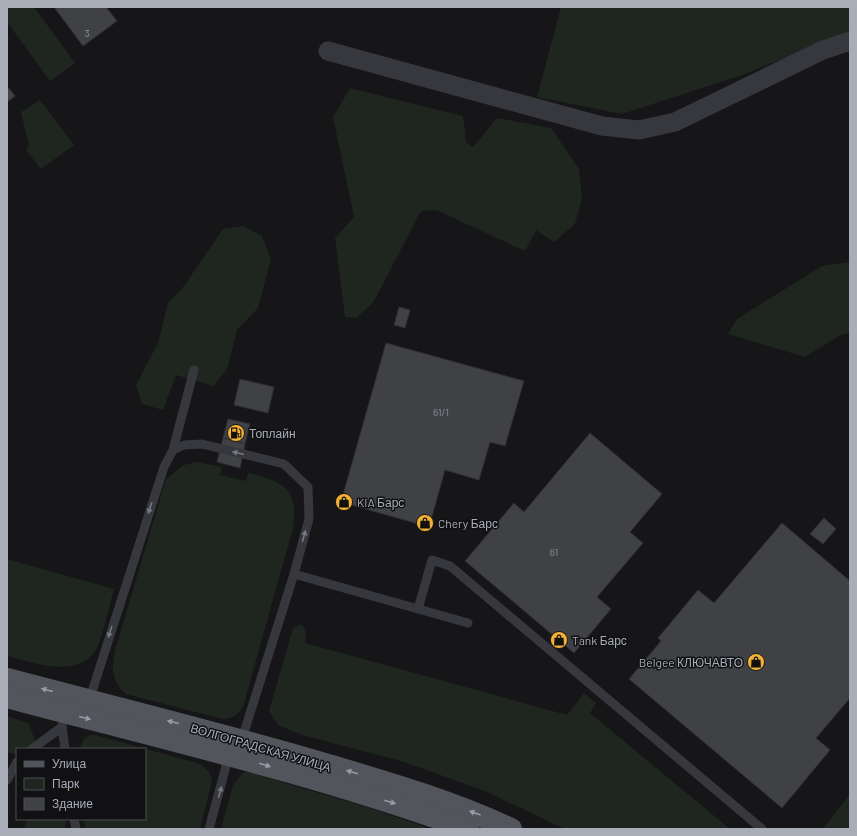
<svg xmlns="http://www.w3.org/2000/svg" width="857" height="836" viewBox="0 0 857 836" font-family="Barlow,sans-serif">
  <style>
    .green { fill: #1e261f }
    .building { fill: #404145; stroke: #303034 }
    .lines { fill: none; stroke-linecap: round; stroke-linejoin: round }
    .service { stroke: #37383d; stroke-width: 9 }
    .minor { stroke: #37383d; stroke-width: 19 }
    .primary { stroke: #53555c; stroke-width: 22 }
    .oneway { fill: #757881 }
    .oneway2 { fill: #979ba6 }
    .labels { text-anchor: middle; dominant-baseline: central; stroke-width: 3; stroke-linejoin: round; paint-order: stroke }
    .number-label { font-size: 10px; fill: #8e929b }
    .poi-label { font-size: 12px; fill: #a8adb8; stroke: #111113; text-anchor: start }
    .street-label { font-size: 12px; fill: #a8adb8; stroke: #111113 }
  </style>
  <rect width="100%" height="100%" fill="#161618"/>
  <!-- green -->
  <g class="green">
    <path d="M7,7h27l41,56 -25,18 -43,-59z"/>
    <path d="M561,7h289v25l-108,43 -120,39 -85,-17z"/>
    <path d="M350,88l113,28 3,26 7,5 24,-29 54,10 28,41 3,29 -7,26 -21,18 -18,-12 -11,21 -89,-41 -15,1 -48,92 -17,15 -11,-1 -10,-79 19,-21 -21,-100z"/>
    <path d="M40,100l34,45 -33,24 -15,-19 3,-5 -8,-33z"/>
    <path d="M243,226l19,10 9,23 -13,49 -21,22 -9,37 -14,19 -38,-11 -13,35 -21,-6 -6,-19 22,-42 10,-40 16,-17 39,-57z"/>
    <path d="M850,262v71l-8,1 -37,23 -77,-23 9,-15 85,-53z"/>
    <path d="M196,462l26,5 -2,8 26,6 2,-8c35,9 51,15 45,55l-50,179c-6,8 -10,12 -21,12l-96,-25c-15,-12 -15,-29 -10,-47l50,-168 18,-14z"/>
    <path d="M7,559l107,30c-4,14 -11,47 -17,59 -19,32 -62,15 -90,8z"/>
    <path d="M302,624l4,8 -1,11 262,72 17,-22 12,10 -6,10 140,116h-165l-80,-38 -84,-30 -99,-26 -24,-10 -9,-14 24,-83z"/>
    <path d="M7,716l21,7 8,19 -11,7h-8v6l-10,-3z"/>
    <path d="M90,735h5l106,29 8,8 3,9 -12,48h-115l-1,-10h61v-70h-66l5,-10z"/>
    <path d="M253,768l5,7 112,33 61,21h-210l12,-44 10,-12z"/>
    <path d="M850,794v35h-27z"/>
    <path d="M27,819h39l-1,10h-41z"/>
  </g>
  <!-- building -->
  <g class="building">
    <path d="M54,7h52l11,14 -34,25z"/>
    <path d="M7,86l8,10 -8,6z"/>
    <path d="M399,307l11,3 -5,18 -11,-3z"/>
    <path d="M386,343l138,38 -19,65 -15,-4 -11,38 -34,-10 -16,57 -88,-25z"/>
    <path d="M240,379l34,8 -6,26 -34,-8z"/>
    <path d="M228,419l22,5 -5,20 -22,-6z"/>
    <path d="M590,433l72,61 -32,38 13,11 -46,54 14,12 -37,44 -109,-92 49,-58 10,9z"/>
    <path d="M223,438l22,6 -5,24 -23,-6z"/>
    <path d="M824,518l12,11 -13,15 -13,-10z"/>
    <path d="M782,523l68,58v117l-34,40 14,12 -48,58 -153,-129 32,-38 -3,-3 40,-48 16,13z"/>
  </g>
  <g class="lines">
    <!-- service -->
    <g class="service">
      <path d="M173,450l21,-80"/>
      <path d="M294,574l174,49"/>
      <path d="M418,609l14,-49 18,6 312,263"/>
      <path d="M89,701l75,-234 9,-17 11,-5 18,-1 82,20 24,23 1,32 -15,55 -53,168"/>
      <path d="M64,711l-2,16 3,22"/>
      <path d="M32,749l30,-22"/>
      <path d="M7,780l10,-18"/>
      <path d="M74,819l2,10"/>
      <path d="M209,829l20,-74"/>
    </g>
    <!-- minor -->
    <path class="minor" d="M328,51l274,75 37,4 36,-8 148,-72 27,-9"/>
    <!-- primary -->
    <g class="primary">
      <path d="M7,679c106,28 213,54 318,85 64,19 126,37 186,65"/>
      <path d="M7,697c154,41 310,77 461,132"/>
    </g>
  </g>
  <!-- one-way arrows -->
  <defs><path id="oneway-solid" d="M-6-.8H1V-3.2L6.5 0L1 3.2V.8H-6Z"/></defs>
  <g class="oneway">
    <use href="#oneway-solid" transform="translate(238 453) rotate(-166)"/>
    <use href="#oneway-solid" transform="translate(150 508) rotate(108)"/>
    <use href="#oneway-solid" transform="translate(304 536) rotate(-74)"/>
    <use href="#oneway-solid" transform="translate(110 632) rotate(108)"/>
    <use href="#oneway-solid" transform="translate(220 792) rotate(-75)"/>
  </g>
  <g class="oneway2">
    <use href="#oneway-solid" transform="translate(47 690) rotate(-165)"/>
    <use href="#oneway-solid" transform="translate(85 718) rotate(14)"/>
    <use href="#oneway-solid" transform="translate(173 722) rotate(-166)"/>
    <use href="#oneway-solid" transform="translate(265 765) rotate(17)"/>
    <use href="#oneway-solid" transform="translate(352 772) rotate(-164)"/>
    <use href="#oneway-solid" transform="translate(390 802) rotate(17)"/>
    <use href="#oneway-solid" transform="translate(475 813) rotate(-160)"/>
  </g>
  <!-- icons -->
  <defs>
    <g id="fuel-disc" transform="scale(0.9)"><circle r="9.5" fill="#f2b134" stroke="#111113"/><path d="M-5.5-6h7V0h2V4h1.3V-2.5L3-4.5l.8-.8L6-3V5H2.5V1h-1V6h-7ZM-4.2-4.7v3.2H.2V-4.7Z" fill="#111"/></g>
    <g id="shop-disc" transform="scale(0.9)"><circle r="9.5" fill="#f2b134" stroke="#111113"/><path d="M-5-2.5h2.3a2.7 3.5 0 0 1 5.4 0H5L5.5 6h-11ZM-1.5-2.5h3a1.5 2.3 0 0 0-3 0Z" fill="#111"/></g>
  </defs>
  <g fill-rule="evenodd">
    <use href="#fuel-disc" x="236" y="433"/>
    <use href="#shop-disc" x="344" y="502"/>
    <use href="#shop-disc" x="425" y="523"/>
    <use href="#shop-disc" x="559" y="640"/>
    <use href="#shop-disc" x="756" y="662"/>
  </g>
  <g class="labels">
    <!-- number labels -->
    <g class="number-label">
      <text x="87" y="33">3</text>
      <text x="441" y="412">61/1</text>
      <text x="554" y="552">61</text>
    </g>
    <!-- poi labels -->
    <g class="poi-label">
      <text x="249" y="433">Топлайн</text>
      <text x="357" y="502">KIA Барс</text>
      <text x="438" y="523">Chery Барс</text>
      <text x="572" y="640">Tank Барс</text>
      <text x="743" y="662" text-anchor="end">Belgee КЛЮЧАВТО</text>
    </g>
    <!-- street labels -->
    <g class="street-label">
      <text transform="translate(261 747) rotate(16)">ВОЛГОГРАДСКАЯ УЛИЦА</text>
    </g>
  </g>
  <!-- border -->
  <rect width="857" height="836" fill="none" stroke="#a8adb8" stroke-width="16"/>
  <!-- legend -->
  <rect x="16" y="748" width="130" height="72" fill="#111113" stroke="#4d4f55"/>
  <rect x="24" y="761" width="20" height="6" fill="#53555c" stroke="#4d4f55"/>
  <text x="52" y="768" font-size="12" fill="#a8adb8">Улица</text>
  <rect x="24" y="778" width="20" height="12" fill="#1e261f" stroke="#4d4f55"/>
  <text x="52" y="788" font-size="12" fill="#a8adb8">Парк</text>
  <rect x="24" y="798" width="20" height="12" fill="#404145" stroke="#4d4f55"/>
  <text x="52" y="808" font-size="12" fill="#a8adb8">Здание</text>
</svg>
